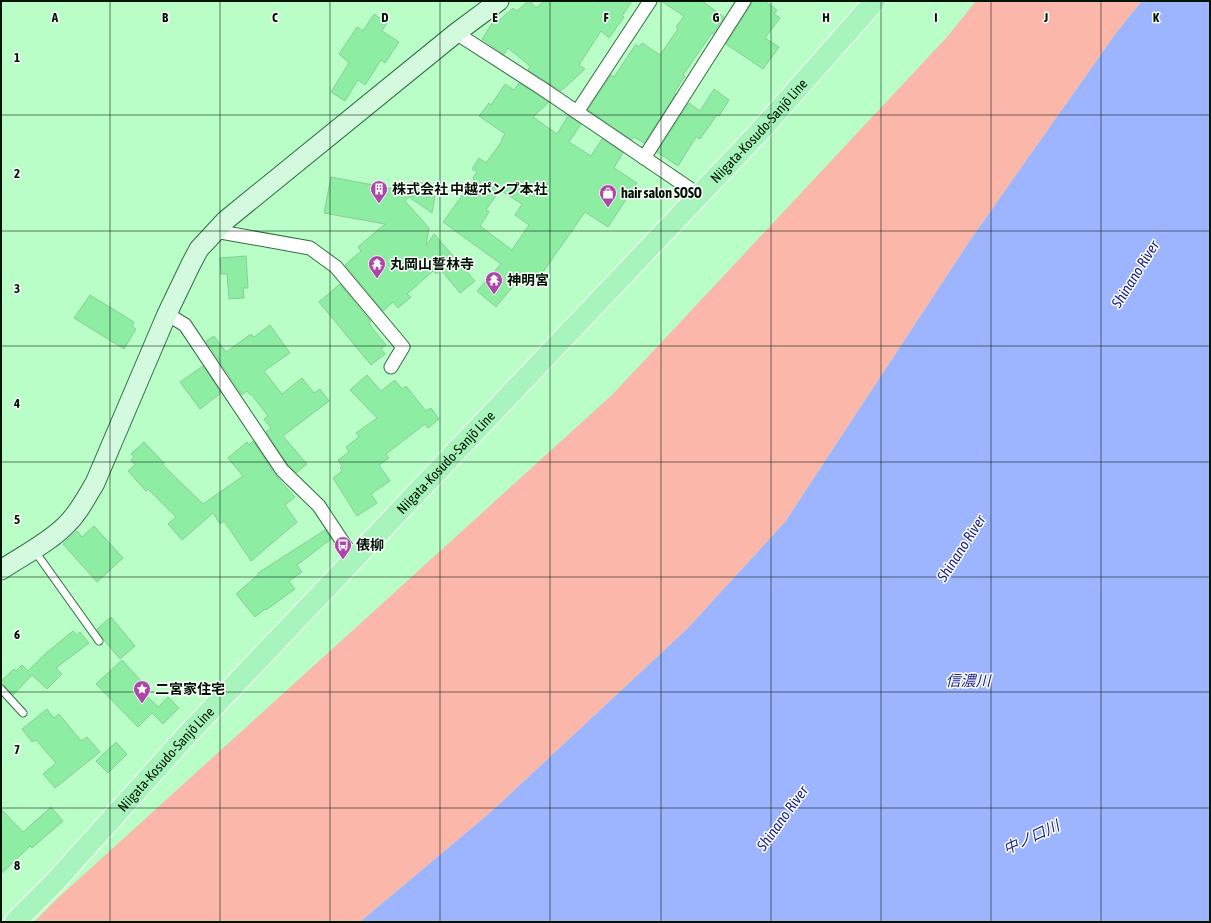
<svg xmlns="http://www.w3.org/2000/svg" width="1211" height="923" viewBox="0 0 1211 923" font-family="'Asap Condensed','Noto Sans JP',sans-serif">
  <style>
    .green { fill: #fcb7ab }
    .water { fill: #9db4ff }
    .building { fill: #8ceda3; stroke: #8ace98; fill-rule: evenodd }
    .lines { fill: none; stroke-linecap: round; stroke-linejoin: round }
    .lane-casing { stroke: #2d7140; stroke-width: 9 }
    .street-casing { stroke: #2d7140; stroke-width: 15 }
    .secondary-casing { stroke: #2d7140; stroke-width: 21 }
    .primary-casing { stroke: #fff; stroke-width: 23 }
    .lane { stroke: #fff; stroke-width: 7 }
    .street { stroke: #fff; stroke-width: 13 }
    .secondary { stroke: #d3fade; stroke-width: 19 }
    .primary { stroke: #a7f5bc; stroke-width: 21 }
    .grid { fill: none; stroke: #001403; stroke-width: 1; stroke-opacity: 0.55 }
    .labels { text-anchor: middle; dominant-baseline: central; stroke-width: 3; stroke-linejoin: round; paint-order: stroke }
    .street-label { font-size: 14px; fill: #001403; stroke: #fff }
    .poi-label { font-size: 14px; font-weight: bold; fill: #001403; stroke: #fff; text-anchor: start }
    .water-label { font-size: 15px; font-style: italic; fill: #1d258d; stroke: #fff }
    .grid-label { font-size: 13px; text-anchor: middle; font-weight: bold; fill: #001403; stroke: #fff; stroke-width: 3; stroke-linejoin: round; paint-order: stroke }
  </style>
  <rect width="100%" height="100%" fill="#b8fec6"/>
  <!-- green -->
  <path class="green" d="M976,1h166l-26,32 -145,206 -186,283 -98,107 -195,182 -132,111h-326l25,-25 554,-503 334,-357z"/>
  <!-- water -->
  <path class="water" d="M1142,1h68v921h-850l132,-111 195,-182 98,-107 186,-283 145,-206z"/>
  <!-- building -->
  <g class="building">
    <path d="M528,1h2l6,7 8,-7h88l-10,15 2,1 -15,21 -8,-7 -22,34 6,4 -24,22 -33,-21 2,-4 -22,-18 -4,6 -22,-15 11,-17 3,1 17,-15 4,3z"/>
    <path d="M661,1h41l22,16 -11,17 -1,-1 -29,42 2,1 -11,17 2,1 -32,49 -10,-6 -2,3 -44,-30 23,-35 3,2 22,-33 3,3 3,-4 18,12 18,-26 -2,-2 8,-11z"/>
    <path d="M752,1h13l12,9 -3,4 6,4 -15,20 14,9 -16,22 -37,-25 25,-39z"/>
    <path d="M374,14l13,9 -5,8 17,11 -14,21 -4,-3 -16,25 -7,-5 -13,21 -14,-9 18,-29 -10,-9 18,-27 6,4z"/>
    <path d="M519,83l30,19 -16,15 24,17 11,-18 13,8 -12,18 22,14 11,-17 21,14 -9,15 23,15 -29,44 -23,-15 -49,70 -12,-9 -28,34 -19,-16 24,-27 -58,-42 31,-43 -1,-1 4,-6 -5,-3 7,-11 7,5 16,-22 -1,-1 4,-6 -26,-18 10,-13 2,2 14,-21 9,6zM500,190l22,14 -7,11 14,10 -17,25 -32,-24 9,-14 -3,-2z"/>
    <path d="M714,89l15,11 -10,16 -2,-1 -17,24 -4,-2 -18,29 -21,-14 32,-49 11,8z"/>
    <path d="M331,177l79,15 2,-11 14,3 -2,10 11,2 -3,17 -23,-16 -4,4 24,27 -3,18 8,-12 41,47 -15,12 -19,-23 -5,4 -3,-3 -26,23 4,3 -13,11 -5,-6 -10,9 -38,-46 16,-14 -3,-4 27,-23 -61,-11z"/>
    <path d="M246,256l2,32h-5l1,10 -15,1 -2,-25h-6l-1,-16z"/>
    <path d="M340,284l31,38 -2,2 17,21 -5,4 4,5 -14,11 -52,-63z"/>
    <path d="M90,295l44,27 -2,4 4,3 -12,20 -50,-31z"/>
    <path d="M270,325l20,28 -26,18 18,23 20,-16 12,15 6,-4 9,12 -46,35 24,28 -11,9 -8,-8 -22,-33 5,-4 -7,-9 4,-3 -17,-22 -1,1 -3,-4 -5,4 -36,-54 8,-5 12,16 25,-18 3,3z"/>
    <path d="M203,366l18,27 -21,16 -20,-27z"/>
    <path d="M367,375l14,16 14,-11 7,9 4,-3 20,25 5,-3 8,11 -11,9 -3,-4 -39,30 3,4 -10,7 11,16 -19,13 6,9 -20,13 -24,-38 9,-7 -2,-3 2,-2 -4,-6 11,-8 -3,-5 13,-10 -3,-4 21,-15 -27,-28z"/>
    <path d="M253,441l22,34 20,22 -10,8 12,17 -46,39 -27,-40 -4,3 -7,-11 -31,27 -14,-16 8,-7 -28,-28 -2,2 -18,-20 7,-6 -4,-5 3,-3 -3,-3 13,-12 20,21 -1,2 40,39 40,-28 -15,-18 19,-16 2,3z"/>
    <path d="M94,526l29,32 -26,24 -34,-38 14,-13 5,6z"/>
    <path d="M325,530l6,9 -34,26 5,7 -13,9 6,8 -29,21 -1,-1 -10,8 -19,-23 23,-20 -1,-1z"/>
    <path d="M111,617l24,29 -15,13 -16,-19 -7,-11z"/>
    <path d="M73,631l4,4 3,-3 9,11 -33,25 6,6 -15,15 -15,-14 -19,20 -8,-9 -4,-2v-3l13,-12 2,2 6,-6 6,6 18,-18z"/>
    <path d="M122,660l21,23 -5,4 20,20 10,-10 11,11 -16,16 -11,-11 -14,14 -42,-43z"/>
    <path d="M47,709l7,9 5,-4 22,27 6,-4 13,15 -45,36 -12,-14 13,-11 -20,-23 -4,2 -10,-13z"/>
    <path d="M116,742l11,12 -19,19 -12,-12z"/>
    <path d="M51,807l12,14 -31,27 -2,-2 -29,28v-65l22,23z"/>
  </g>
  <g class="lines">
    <!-- lane casing -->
    <g class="lane-casing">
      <g id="lane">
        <path d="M34,550l65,91"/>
        <path d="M1,689l22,24"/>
      </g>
    </g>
    <!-- street casing -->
    <g class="street-casing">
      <g id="street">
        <path d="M456,33l87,56 156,106"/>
        <path d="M577,112l73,-111"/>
        <path d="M644,158l100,-157"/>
        <path d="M215,231l95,17 26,19 67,80 -12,20"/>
        <path d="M167,314l18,11 97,145 37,36 35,53"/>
      </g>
    </g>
    <!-- secondary casing -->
    <g class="secondary-casing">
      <path id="secondary" d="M1,570c21,-14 47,-27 64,-44 13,-12 21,-28 30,-43l72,-169 24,-50 8,-15 27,-29 230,-187 43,-32"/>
    </g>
    <!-- primary casing -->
    <g class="primary-casing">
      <g id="primary">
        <path id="s1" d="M15,922l39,-39 133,-148 574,-605 114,-129"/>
      </g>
    </g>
    <!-- lane -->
    <use href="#lane" class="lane"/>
    <!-- street -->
    <use href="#street" class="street"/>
    <!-- secondary -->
    <use href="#secondary" class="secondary"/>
    <!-- primary -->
    <use href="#primary" class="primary"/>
  </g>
  <!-- grid -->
  <path class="grid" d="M110,1v921M220,1v921M330,1v921M440,1v921M550,1v921M661,1v921M771,1v921M881,1v921M991,1v921M1101,1v921M1,115h1209M1,231h1209M1,346h1209M1,462h1209M1,577h1209M1,692h1209M1,808h1209"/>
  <!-- icons -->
  <defs>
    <g id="building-pin" transform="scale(0.9)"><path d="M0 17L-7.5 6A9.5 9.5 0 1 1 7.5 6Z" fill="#ae45a8" stroke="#fff"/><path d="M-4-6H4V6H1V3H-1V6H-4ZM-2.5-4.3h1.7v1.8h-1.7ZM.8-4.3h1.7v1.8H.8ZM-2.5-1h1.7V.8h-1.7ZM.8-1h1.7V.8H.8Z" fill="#fff"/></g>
    <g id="shop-pin" transform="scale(0.9)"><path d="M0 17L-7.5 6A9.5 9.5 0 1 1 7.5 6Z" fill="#ae45a8" stroke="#fff"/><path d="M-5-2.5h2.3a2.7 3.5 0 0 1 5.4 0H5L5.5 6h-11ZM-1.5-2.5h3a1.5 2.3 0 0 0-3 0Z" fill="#fff"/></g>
    <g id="temple-pin" transform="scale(0.9)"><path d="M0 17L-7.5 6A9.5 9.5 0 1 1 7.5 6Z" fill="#ae45a8" stroke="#fff"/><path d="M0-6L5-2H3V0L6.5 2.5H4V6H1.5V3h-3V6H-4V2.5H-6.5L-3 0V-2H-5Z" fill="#fff"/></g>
    <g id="bus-pin" transform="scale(0.9)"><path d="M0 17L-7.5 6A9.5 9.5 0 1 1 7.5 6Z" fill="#ae45a8" stroke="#fff"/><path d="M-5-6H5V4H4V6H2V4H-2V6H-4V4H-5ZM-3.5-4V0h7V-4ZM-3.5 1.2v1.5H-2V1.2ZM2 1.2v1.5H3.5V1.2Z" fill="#fff"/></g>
    <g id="sight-pin" transform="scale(0.9)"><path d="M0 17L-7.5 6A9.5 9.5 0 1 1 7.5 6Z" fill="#ae45a8" stroke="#fff"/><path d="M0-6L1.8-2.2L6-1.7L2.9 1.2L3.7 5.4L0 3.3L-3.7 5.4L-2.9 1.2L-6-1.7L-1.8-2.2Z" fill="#fff"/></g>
  </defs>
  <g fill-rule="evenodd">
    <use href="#building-pin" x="379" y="189"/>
    <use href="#shop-pin" x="608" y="193"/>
    <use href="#temple-pin" x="377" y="264"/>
    <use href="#temple-pin" x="494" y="280"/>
    <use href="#bus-pin" x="343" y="545"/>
    <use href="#sight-pin" x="142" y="689"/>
  </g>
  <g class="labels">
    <!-- street labels -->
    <g class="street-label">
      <text stroke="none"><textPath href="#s1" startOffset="1086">Niigata-Kosudo-Sanjō Line</textPath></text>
      <text stroke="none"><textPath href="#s1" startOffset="630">Niigata-Kosudo-Sanjō Line</textPath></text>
      <text stroke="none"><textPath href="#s1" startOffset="222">Niigata-Kosudo-Sanjō Line</textPath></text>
    </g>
    <!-- poi labels -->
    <g class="poi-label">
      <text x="392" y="189">株式会社 中越ポンプ本社</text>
      <text x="621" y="193">hair salon SOSO</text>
      <text x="390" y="264">丸岡山誓林寺</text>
      <text x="507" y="280">神明宮</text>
      <text x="356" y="545">俵柳</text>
      <text x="155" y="689">二宮家住宅</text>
    </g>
    <!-- water labels -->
    <g class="water-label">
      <text transform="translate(1135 274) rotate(-58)">Shinano River</text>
      <text transform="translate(961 548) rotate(-57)">Shinano River</text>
      <text x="968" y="680">信濃川</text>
      <text transform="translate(782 818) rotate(-54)">Shinano River</text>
      <text transform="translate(1031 837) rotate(-25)">中ノ口川</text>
    </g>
  </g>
  <g class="grid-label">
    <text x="55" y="22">A</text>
    <text x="165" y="22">B</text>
    <text x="275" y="22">C</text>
    <text x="385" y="22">D</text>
    <text x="495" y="22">E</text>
    <text x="606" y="22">F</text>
    <text x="716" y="22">G</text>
    <text x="826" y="22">H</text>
    <text x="936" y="22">I</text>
    <text x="1046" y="22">J</text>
    <text x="1156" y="22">K</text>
    <text x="17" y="62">1</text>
    <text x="17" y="178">2</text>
    <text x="17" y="293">3</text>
    <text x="17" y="408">4</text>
    <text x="17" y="524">5</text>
    <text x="17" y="639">6</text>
    <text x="17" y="754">7</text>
    <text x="17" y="870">8</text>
  </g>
  <!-- border -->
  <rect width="1211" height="923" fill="none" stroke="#001403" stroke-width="4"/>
</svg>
